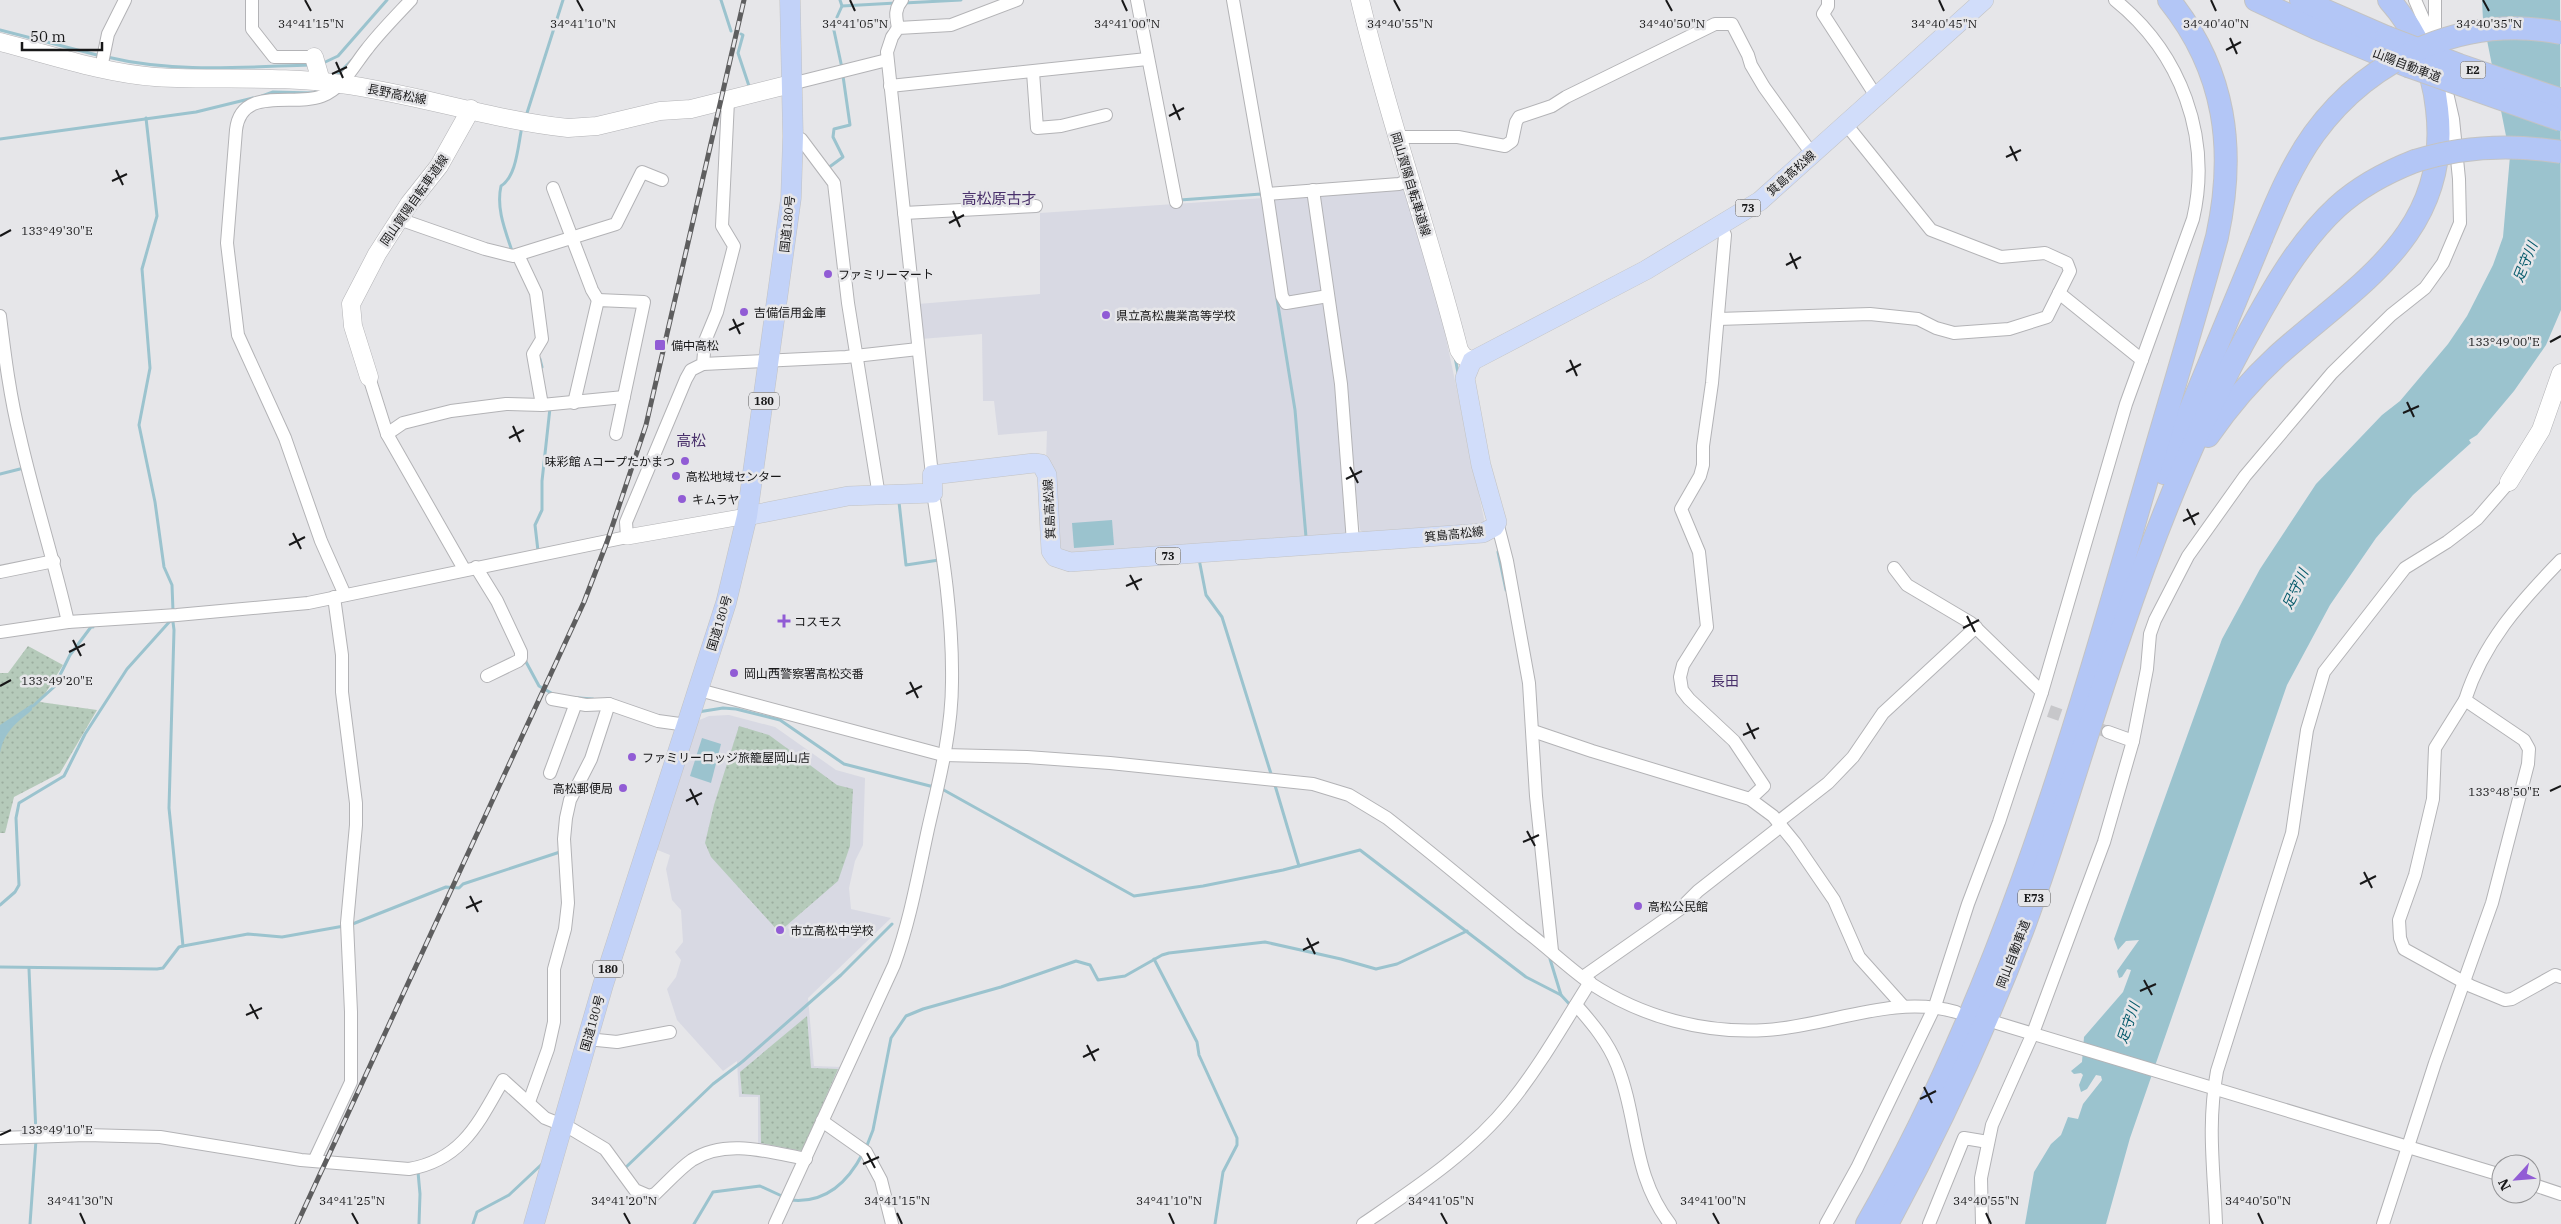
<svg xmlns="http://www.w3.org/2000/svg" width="2561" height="1224" viewBox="0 0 2561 1224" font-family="'IBM Plex Serif','Noto Sans JP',serif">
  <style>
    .built { fill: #d8d9e3 }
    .park { fill: url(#park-dots) }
    .water { fill: #9bc3ce }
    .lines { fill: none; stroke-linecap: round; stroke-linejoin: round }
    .stream { stroke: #9bc3ce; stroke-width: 3 }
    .minor-tunnel { stroke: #c7c7ca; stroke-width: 12; stroke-dasharray: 12 6; stroke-linecap: butt }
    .minor-casing { stroke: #b3b3b6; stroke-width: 14 }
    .tertiary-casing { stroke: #b3b3b6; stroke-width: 16 }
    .secondary-casing { stroke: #b3b3b6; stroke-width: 19 }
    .primary-casing { stroke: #c3c3c3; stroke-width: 20 }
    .trunk-casing { stroke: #c3c3c3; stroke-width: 21 }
    .motorway-casing { stroke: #c3c3c3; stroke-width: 24 }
    .minor { stroke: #fff; stroke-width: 12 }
    .tertiary { stroke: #fff; stroke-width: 15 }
    .secondary { stroke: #fff; stroke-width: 18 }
    .primary { stroke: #d1ddfa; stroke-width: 19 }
    .trunk { stroke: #c2d2f8; stroke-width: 20 }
    .motorway { stroke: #b3c6f6; stroke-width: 22 }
    .rail-casing { stroke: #5e5e5f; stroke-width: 5 }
    .rail { stroke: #e6e6e9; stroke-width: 3; stroke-dasharray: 9; stroke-linecap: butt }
    .motorway-bridge-casing { stroke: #c3c3c3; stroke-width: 24; stroke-linecap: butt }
    .motorway-bridge { stroke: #b3c6f6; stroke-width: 22 }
    .ticks { fill: none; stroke: #181819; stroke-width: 2 }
    .poi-dot { fill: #915cd5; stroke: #e6e6e9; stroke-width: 2 }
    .labels { text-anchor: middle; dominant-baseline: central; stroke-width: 5; stroke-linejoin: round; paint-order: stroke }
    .shield { fill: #e6e6e9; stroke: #565657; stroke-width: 1 }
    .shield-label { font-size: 11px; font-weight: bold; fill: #181819 }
    .street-label { font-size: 12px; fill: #181819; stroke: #e6e6e9 }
    .poi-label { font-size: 12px; fill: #181819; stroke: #e6e6e9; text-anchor: start }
    .water-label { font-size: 14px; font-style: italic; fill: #055a6b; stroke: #e6e6e9 }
    .neighbourhood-label { font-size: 14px; fill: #49306b; stroke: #e6e6e9 }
    .quarter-label { font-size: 15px; fill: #49306b; stroke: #e6e6e9 }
    .ticks-label { font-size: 12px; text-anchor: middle; fill: #181819; stroke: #e6e6e9; stroke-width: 5; stroke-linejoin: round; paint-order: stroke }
  </style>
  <defs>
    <pattern id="park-dots" width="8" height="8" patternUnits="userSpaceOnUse" patternTransform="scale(1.25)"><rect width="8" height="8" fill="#b5caba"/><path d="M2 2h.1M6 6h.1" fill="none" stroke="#9bad9f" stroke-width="1.8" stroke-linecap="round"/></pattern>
  </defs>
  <rect width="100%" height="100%" fill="#e6e6e9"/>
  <!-- built -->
  <g class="built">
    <path d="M1402,186l33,100 51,242 -118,8 -8,-6 -15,-147 -29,-190z"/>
    <path d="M1309,195l29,194 12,142 -7,8 -284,17 -13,-94 1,-31 -49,4 -4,-34h-11l-1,-67 -61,5 -3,-35 122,-10v-81z"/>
    <path d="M729,715l46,12 61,43 29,8 -2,67 -8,16 -6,27 2,21 40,9 -83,80 6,68 28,1 -41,88 -43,-10v-48h-19l-2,-36 -14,10 -46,-51 -10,-31 9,-12 5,-17 -6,-8 8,-10 -2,-32 -9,-10 -6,-31 4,-14 -15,-6 42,-128 12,-5z"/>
  </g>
  <!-- park -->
  <g class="park">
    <path d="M28,646l35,19 -23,37 57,8 -37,63 -46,24 -9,36h-5v-160h8z"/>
    <path d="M739,726l30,9 68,50 16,4 -3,57 -12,35 -59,51 -68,-75 -6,-14 9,-38z"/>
    <path d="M807,1016l4,52 27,1 -36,82 -41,-8 -1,-48 -18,-1 -2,-22z"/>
  </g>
  <!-- water -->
  <g class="water">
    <path d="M2482,0h78l1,310 -15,35 -32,46 -37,44 -8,5 2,3 -58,52 -37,43 -46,67 -43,80 -157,453 -24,86h-81l9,-52 17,-28 10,-9 7,-18 10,2 5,-15 19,-24 -1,-4 -5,-1 -9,14 -6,3 -2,-7 4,-10 -2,-2 -7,1 -3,-3 11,-9 2,-25 39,-45 7,-19 1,-3 -4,-1 -5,8 -3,1 -2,-7 22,-31 -13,1 -8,9 -4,-11 108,-300 38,-70 56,-85 66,-69 18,-14 48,-57 19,-28 26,-51 10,-28 7,-81 -27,-136z"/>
    <path d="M1112,520l2,25 -40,3 -2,-25z"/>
    <path d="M32,704v6c-16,13 -28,22 -32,43v-28z"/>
    <path d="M702,738l19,6 -10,39 -21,-7z"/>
  </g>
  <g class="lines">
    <!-- stream -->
    <g class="stream">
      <path d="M721,0l10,31"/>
      <path d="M840,0l2,6 -9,20 9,42"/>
      <path d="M904,3l57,-3"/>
      <path d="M842,6l54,-3"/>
      <path d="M0,30l101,26"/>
      <path d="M741,34l2,1 -5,18 12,36"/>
      <path d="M107,57c67,16 135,10 203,8"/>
      <path d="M321,64l17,-8 49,-56"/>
      <path d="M336,76l16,-16"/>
      <path d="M262,96l11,-4 41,1 4,-4"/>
      <path d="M527,113l36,-113"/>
      <path d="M146,118l11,98 -15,53 8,99 -11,57 16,77 9,65 8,18 1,26"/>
      <path d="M0,139l196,-27 57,-14"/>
      <path d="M828,168l15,-11 -10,-20 1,-8 16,-4 -7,-49"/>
      <path d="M1180,200l81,-6 1,2"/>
      <path d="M512,251c-7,-21 -16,-43 -11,-65 16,-10 17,-42 21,-59"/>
      <path d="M1277,299l18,111 11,127"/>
      <path d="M1455,357l3,16"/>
      <path d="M540,359l2,8"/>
      <path d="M0,474l20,-5"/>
      <path d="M899,502l7,63 33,-5v2"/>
      <path d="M538,551l-3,-26 7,-15v-29l8,-73"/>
      <path d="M1498,552l8,38"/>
      <path d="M1199,559l7,36 16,22 50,160"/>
      <path d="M169,620l4,2 1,8 -5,178 14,138"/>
      <path d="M525,660l14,26 14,8"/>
      <path d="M579,698l14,1"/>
      <path d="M33,706l21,-19 16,-32 21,-28h2"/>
      <path d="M698,712l25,-4 13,1 44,11 64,44 90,23"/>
      <path d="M1274,782l25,84"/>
      <path d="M942,789l192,107 69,-10 80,-16 77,-20 166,127 35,18"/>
      <path d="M0,905l15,-13 4,-7 -3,-67 3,-15 45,-27 21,-42 42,-65 44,-49"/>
      <path d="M350,925l96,-38 13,1 4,-4 100,-33"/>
      <path d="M1154,959l43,83 2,13 38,83v7l-14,27 -8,52"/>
      <path d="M1550,959l11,36 11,12"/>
      <path d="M0,967l157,2 6,-1 16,-21 4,-1 65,-12 34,3 62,-11"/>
      <path d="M29,969l7,165"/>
      <path d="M866,1148l7,-18 18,-92 15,-22 17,-7 78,-22 75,-26 14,4 8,15 27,-4 37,-21 7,-2 96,-11 76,17 35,10 21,-5 70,-33"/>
      <path d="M624,1169l89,-85 29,-22 99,-87 51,-51"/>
      <path d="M418,1172l2,22 -1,30"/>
      <path d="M790,1200c35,4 58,-18 73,-47"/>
      <path d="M30,1224l6,-84"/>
      <path d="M473,1224l4,-12 32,-17 33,-31"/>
      <path d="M694,1224l19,-32 47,-6 24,11"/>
    </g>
    <!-- minor-tunnel -->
    <path class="minor-tunnel" d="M2049,711l59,21"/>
    <!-- minor casing -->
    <g class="minor-casing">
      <g id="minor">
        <path d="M252,0v29l22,28h40"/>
        <path d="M1137,0l39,202"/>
        <path d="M1233,0l34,194 15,102 4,7 42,-7"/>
        <path d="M1828,0v6l-5,8 53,82"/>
        <path d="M2415,0l17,39"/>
        <path d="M2435,0v35l3,13"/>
        <path d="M898,28c-2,-11 -4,-19 4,-28"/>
        <path d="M101,68l7,-34 17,-34"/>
        <path d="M1033,72l4,56 24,-2 45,-11"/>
        <path d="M791,84l96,-24"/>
        <path d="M890,86l257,-27"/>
        <path d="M1845,123l86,107 70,27 44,-4 22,10 3,8 -11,22"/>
        <path d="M793,136l8,3 33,44 14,120 31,193"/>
        <path d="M1397,137h61l47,9 7,-5 4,-19 3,-5 33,-11 14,-9 149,-73h17l16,31 3,10 13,22 48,67"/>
        <path d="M553,188l39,102 6,10"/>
        <path d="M1313,190l28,194 12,158"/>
        <path d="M1267,194l132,-10 10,-4"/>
        <path d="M904,213l132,-7"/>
        <path d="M399,219l86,30 28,7 103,-32 26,-52 20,8"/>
        <path d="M1720,225l5,10 -13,148 -9,63v19l-3,11 -19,33 18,43 8,75 -24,38 -3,12 2,13 7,9 45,42 30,45 -14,13"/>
        <path d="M518,255l18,38 6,46 -9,15 9,51"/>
        <path d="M0,316c5,41 10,81 20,121 14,62 34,123 48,185"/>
        <path d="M1718,319l152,-5 48,5 18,9 18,5 55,-4 38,-12 12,-24 83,67"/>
        <path d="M703,364l143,-7 72,-8"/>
        <path d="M369,377l18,57 77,135"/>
        <path d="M574,403l24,-103 46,2 -28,132"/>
        <path d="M387,434l16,-11 48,-12 55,-7 36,1 82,-8"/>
        <path d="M932,475l-45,-423 5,-15 6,-9 53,-3 66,-25"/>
        <path d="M1497,522l10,39 22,122 7,113 16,155"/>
        <path d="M476,567l21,34 24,51v6l-3,3 -31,15"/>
        <path d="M1894,568l13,17 64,38 71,69"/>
        <path d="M0,572l54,-11"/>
        <path d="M345,595l-24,-54 -36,-103 -47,-103 -11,-92 9,-113c5,-45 58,-23 86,-34 21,-8 32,-31 45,-47 13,-17 29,-33 44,-49"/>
        <path d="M0,632l68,-10 109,-7 131,-12 319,-66 -1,-15 60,-143 5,-9 12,-6 2,-23 12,-29 17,-66 -12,-20 6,-125"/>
        <path d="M699,690l244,65 84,2 83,6 203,21 36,11 38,23c46,36 90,73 135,110 23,17 44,38 68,55 52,34 114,51 176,47 64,-4 127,-36 190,-18"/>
        <path d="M552,699l34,6 23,-1"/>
        <path d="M2465,700l-30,48 -2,51 -18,76 -16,45 1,18 4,11 67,37 34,14 7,-1 43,-24 6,2"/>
        <path d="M1533,731l59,20 158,48 23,17 22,27 39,57 25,57 44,49"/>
        <path d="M2108,732l25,9"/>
        <path d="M550,773l26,-70"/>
        <path d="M1778,822l50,-39 25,-26 30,-44 93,-86"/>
        <path d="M1583,977l97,-68 18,-18 83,-65"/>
        <path d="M1576,1005c16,18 32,37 41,60 22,55 14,108 53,159"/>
        <path d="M1997,1023l504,152"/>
        <path d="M587,1039l30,3 53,-10"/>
        <path d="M529,1102l19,-53 6,-27v-53l11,-40 3,-26 -4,-64 2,-21 4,-18 21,-41 18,-55 49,17 29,4"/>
        <path d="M822,1121l44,31 15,28 11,44"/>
        <path d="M0,1138l86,-3 74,2 141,23 108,9c53,-9 70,-47 94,-89l42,38 25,10 35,21 30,41 14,6 6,-2c12,-11 24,-25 37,-34 34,-22 77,-8 114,-1"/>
        <path d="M315,1159l36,-77v-70l-4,-89 9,-98v-22l-14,-111v-37l-8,-58"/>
        <path d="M2531,1184l30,10"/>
        <path d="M775,1224l119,-259c16,-44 24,-90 34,-136 11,-48 24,-98 24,-147 1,-64 -9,-126 -19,-189"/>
        <path d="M1363,1224c51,-35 108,-72 147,-121 30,-37 54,-80 80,-121"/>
        <path d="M1826,1224l31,-56 78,-162 33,-102 31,-82 43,-130 84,-288 67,-185c19,-82 -12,-166 -78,-219"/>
        <path d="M1929,1224l35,-86 24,4"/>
        <path d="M1982,1224l-1,-46 11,-53 41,-92 71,-191 29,-101 14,-72 3,-35 5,-14 33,-64 57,-80 87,-103 59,-58 34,-27 18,-25 17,-40 -1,-44 -6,-60 -10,-44"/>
        <path d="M2216,1224c-2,-55 -9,-98 1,-153l75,-238 15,-103 17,-58 81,-104 42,-26 30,-23 32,-37"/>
        <path d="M2383,1224l52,-161 57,-160 36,-139 1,-15 -5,-9 -59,-40c18,-57 55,-98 96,-140"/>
      </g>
    </g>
    <!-- tertiary casing -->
    <g class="tertiary-casing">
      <path id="tertiary" d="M627,537l120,-21"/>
    </g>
    <!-- secondary casing -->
    <g class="secondary-casing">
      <g id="secondary">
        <path d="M1360,0c28,118 69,232 99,350l4,6 9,5"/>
        <path d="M0,42c51,13 103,31 155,35 62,4 124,-2 186,7 76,10 151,36 227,44l29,-2 63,-15 31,-2 100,-25"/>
        <path d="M314,57l7,24"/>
        <path d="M369,377l-16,-51 -2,-22 26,-50 32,-50 30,-38 32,-57"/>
        <path d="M2509,482l32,-52 20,-57"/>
      </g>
    </g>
    <!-- primary casing -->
    <g class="primary-casing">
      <path id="primary" d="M747,516l101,-20 85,-3 -1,-18 102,-12 7,1 6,11 4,76 4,6 15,5 413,-29 11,-6 3,-5 -16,-57 -16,-87 7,-17 174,-91 114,-69 224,-201"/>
    </g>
    <!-- trunk casing -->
    <g class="trunk-casing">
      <path id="trunk" d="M534,1224l69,-239 123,-382 21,-87 44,-318 2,-62 -3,-136"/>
    </g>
    <!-- motorway casing -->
    <g class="motorway-casing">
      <g id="motorway">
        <path d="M2256,0l60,28 92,38"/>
        <path d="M2301,0l85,37"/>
        <path d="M2208,436c20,-29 43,-56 69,-80 79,-71 175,-122 160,-247 -4,-40 -21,-79 -48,-109"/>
        <path d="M2164,473l97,-234"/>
        <path d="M1867,1224c126,-219 199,-462 268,-703 27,-95 56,-189 82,-284 19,-87 9,-166 -48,-237"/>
        <path d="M1887,1224c52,-96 98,-195 137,-298 36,-97 63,-196 97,-294 33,-98 71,-194 120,-285 27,-49 54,-101 96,-140 22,-20 50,-35 78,-46"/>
      </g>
    </g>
    <!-- minor -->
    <use href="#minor" class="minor"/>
    <!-- tertiary -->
    <use href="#tertiary" class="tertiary"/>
    <!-- secondary -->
    <use href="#secondary" class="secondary"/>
    <!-- primary -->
    <use href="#primary" class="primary"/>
    <!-- trunk -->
    <use href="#trunk" class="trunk"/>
    <!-- motorway -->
    <use href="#motorway" class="motorway"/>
    <!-- rail casing -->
    <g class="rail-casing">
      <path id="rail" d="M297,1224l287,-622 23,-60 39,-117 98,-425"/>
    </g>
    <!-- rail -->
    <use href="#rail" class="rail"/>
    <!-- motorway-bridge casing -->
    <g class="motorway-bridge-casing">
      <g id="motorway-bridge">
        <path d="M2386,37l73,28 102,35"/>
        <path d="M2408,66l153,54"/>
        <path d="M2415,161c48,-15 96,-17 146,-9"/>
        <path d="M2261,239c15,-36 30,-73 53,-105 57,-78 152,-120 247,-101"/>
      </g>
    </g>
    <!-- motorway-bridge -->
    <use href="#motorway-bridge" class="motorway-bridge"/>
  </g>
  <!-- ticks -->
  <path class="ticks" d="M305,0l6,11M577,0l6,11M850,0l5,11M1122,0l5,11M1394,0l6,11M1666,0l6,11M1939,0l5,11M2211,0l5,11M2483,0l6,11M2230,38l7,16M2226,50l15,-8M336,62l7,16M332,74l15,-7M1173,104l7,16M1169,116l15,-8M2010,146l7,15M2006,157l15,-7M116,170l7,15M112,181l15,-7M953,211l7,16M949,223l15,-8M0,236l11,-6M1790,253l7,16M1786,265l15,-8M733,319l7,15M729,330l15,-7M2550,342l11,-6M1570,360l7,16M1566,372l15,-8M2407,402l7,15M2403,413l16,-7M513,426l7,16M509,438l15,-8M1350,467l8,16M1346,479l16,-8M2187,509l8,16M2183,521l16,-8M293,533l8,16M289,545l16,-8M1130,575l8,15M1126,586l16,-7M1967,616l8,16M1963,628l16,-8M73,640l8,16M69,652l16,-8M910,682l8,16M0,686l11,-6M906,694l16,-8M1747,723l8,16M1743,735l16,-7M690,789l8,16M2550,791l11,-5M686,801l16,-8M1527,831l8,15M1523,842l16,-7M2364,872l8,16M2360,884l16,-8M470,896l8,16M466,908l16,-7M1307,938l8,16M1303,950l16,-8M2144,980l8,15M2140,991l16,-7M250,1004l8,15M246,1015l16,-7M1087,1045l8,16M1083,1057l16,-8M1924,1087l8,16M1920,1099l16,-8M0,1135l11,-5M867,1153l8,15M863,1164l16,-7M80,1213l5,11M352,1213l6,11M624,1213l6,11M897,1213l5,11M1169,1213l5,11M1441,1213l6,11M1713,1213l6,11M1986,1213l5,11M2258,1213l5,11"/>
  <!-- markers -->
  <g class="poi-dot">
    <circle cx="828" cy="274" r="5"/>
    <circle cx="744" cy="312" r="5"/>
    <circle cx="1106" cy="315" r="5"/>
    <rect x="654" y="339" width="12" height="12" rx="2.5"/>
    <circle cx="685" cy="461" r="5"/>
    <circle cx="676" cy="476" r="5"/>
    <circle cx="682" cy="499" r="5"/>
    <path d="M781.5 613.5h5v5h5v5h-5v5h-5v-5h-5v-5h5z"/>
    <circle cx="734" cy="673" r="5"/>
    <circle cx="632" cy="757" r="5"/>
    <circle cx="623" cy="788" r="5"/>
    <circle cx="1638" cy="906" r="5"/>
    <circle cx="780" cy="930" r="5"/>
  </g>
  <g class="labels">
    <!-- shield labels -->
    <g class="shield">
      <rect x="2460.5" y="61.5" width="25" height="17" rx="4"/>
      <rect x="1735.5" y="199.5" width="25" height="17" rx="4"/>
      <rect x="749" y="392.5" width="30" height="17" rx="4"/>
      <rect x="1155.5" y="547.5" width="25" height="17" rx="4"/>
      <rect x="2018" y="889.5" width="32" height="17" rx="4"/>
      <rect x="593" y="960.5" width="30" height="17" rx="4"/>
    </g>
    <g class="shield-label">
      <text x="2473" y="70">E2</text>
      <text x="1748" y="208">73</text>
      <text x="764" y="401">180</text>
      <text x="1168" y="556">73</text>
      <text x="2034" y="898">E73</text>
      <text x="608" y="969">180</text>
    </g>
    <!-- street labels -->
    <g class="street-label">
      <text transform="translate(2407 65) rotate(21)">山陽自動車道</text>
      <text transform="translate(397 94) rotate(11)">長野高松線</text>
      <text transform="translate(1791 173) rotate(-42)">箕島高松線</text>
      <text transform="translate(1411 184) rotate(73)">岡山賀陽自転車道線</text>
      <text transform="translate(414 200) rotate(-55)">岡山賀陽自転車道線</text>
      <text transform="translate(787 224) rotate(-84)">国道180号</text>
      <text transform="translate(1049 509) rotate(-93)">箕島高松線</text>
      <text transform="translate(1454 534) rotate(-6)">箕島高松線</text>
      <text transform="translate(719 623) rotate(-73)">国道180号</text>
      <text transform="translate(2013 954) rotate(-69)">岡山自動車道</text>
      <text transform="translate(592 1023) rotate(-74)">国道180号</text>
    </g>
    <!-- poi labels -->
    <g class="poi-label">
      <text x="838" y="274">ファミリーマート</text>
      <text x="754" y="312">吉備信用金庫</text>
      <text x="1116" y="315">県立高松農業高等学校</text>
      <text x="671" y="345">備中高松</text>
      <text x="675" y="461" text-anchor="end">味彩館 Aコープたかまつ</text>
      <text x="686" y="476">高松地域センター</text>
      <text x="692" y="499">キムラヤ</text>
      <text x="794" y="621">コスモス</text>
      <text x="744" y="673">岡山西警察署高松交番</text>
      <text x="642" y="757">ファミリーロッジ旅籠屋岡山店</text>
      <text x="613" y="788" text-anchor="end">高松郵便局</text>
      <text x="1648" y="906">高松公民館</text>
      <text x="790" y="930">市立高松中学校</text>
    </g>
    <!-- water labels -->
    <g class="water-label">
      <text transform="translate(2525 262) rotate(-68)">足守川</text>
      <text transform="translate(2295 589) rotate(-65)">足守川</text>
      <text transform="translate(2128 1023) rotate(-71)">足守川</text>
    </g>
    <!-- neighbourhood labels -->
    <g class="neighbourhood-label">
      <text x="1725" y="681">長田</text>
    </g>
    <!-- quarter labels -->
    <g class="quarter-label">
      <text x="999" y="198">高松原古才</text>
      <text x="691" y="440">高松</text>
    </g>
  </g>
  <g class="ticks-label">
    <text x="311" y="28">34°41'15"N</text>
    <text x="583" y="28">34°41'10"N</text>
    <text x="855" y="28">34°41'05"N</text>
    <text x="1127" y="28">34°41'00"N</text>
    <text x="1400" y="28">34°40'55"N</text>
    <text x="1672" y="28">34°40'50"N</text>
    <text x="1944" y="28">34°40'45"N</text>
    <text x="2216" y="28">34°40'40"N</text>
    <text x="2489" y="28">34°40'35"N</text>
    <text x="57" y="235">133°49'30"E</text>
    <text x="2504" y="346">133°49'00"E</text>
    <text x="57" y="685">133°49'20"E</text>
    <text x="2504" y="796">133°48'50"E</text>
    <text x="57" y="1134">133°49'10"E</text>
    <text x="80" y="1205">34°41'30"N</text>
    <text x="352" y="1205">34°41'25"N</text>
    <text x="624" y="1205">34°41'20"N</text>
    <text x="897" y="1205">34°41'15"N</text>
    <text x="1169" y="1205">34°41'10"N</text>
    <text x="1441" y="1205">34°41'05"N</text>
    <text x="1713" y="1205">34°41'00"N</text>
    <text x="1986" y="1205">34°40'55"N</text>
    <text x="2258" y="1205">34°40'50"N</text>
  </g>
  <!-- north arrow -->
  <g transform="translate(2516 1179) rotate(244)"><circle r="24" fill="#e6e6e9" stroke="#949496"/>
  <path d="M0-4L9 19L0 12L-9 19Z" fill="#915cd5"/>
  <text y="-8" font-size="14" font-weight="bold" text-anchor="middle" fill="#181819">N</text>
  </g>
  <!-- scale -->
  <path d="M22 42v8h80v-8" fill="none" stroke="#181819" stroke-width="2.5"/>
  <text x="30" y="42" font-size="15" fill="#181819" stroke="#e6e6e9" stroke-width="4" paint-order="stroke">50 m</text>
</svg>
